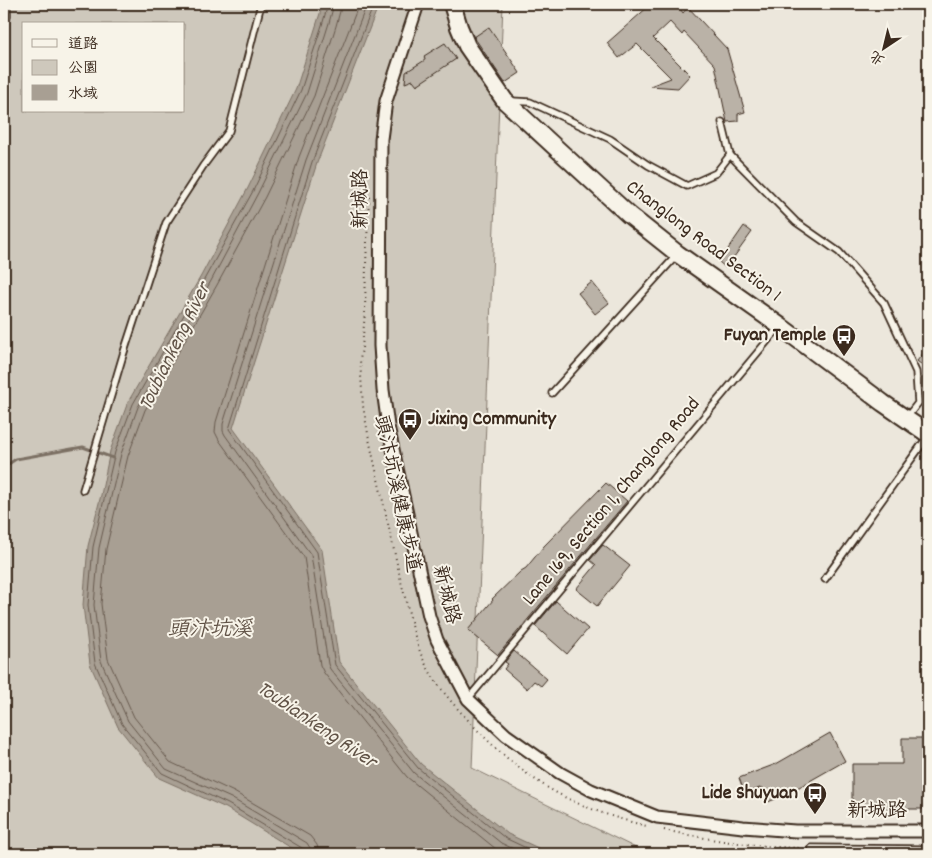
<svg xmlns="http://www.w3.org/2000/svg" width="932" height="858" viewBox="0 0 932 858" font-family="Dekko,'LXGW WenKai TC',sans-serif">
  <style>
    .green { fill: #cec8bc; stroke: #84796d; fill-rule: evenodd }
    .water { fill: #a89f93; stroke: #7c7064 }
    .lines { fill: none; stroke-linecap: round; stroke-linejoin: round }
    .shore { stroke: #67594d; stroke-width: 1 }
    .stream { stroke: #7c7064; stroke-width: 3 }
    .building { fill: #bab2a7; stroke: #3b2a1e }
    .lane-casing { stroke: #3b2a1e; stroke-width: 9 }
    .street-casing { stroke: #3b2a1e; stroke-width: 15 }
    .secondary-casing { stroke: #3b2a1e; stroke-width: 20 }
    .path { stroke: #3b2a1e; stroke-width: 2; stroke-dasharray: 1 4; stroke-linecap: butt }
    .lane { stroke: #f7f3e8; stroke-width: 5.5 }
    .street { stroke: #f7f3e8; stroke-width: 11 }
    .secondary { stroke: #f7f3e8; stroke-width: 16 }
    .labels { text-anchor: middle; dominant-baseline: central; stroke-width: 4; stroke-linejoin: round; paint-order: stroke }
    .street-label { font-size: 20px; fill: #3b2a1e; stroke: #f7f3e8 }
    .poi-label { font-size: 20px; font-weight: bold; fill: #3b2a1e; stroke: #f7f3e8; text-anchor: end }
    .water-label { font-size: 21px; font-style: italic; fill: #615347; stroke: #f7f3e8 }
  </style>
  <rect width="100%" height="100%" fill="#ece7dc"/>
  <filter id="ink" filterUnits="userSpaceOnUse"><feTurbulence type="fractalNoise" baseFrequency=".02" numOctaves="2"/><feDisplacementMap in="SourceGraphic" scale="10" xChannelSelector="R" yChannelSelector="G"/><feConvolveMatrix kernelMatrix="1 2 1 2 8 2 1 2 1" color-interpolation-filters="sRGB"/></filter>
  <g filter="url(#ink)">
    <!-- green -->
    <path class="green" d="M4,4h499l-31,764 176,86h-644zM24,24h160v87h-160z"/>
    <!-- water -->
    <path class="water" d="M323,4h56l-62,159 -84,265 89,122 17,112 82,102 87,70 43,20h-231l-22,-2 -72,-44 -67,-30 -41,-51 -28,-63 -7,-59 5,-59 13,-51 9,-44 18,-49 73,-126 47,-88 48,-99z"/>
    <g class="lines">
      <!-- shore -->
      <g class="shore">
        <path d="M359,4l-60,153 -83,265 -1,10 4,8 85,117 16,108 4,8 83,104 89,72 10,5"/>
        <path d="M367,4l-61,156 -83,264v7l2,4 86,120 17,109 2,5 84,104 87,70 23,11"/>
        <path d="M374,4l-62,158 -83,267 88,123 18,113 83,103 87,70 34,16"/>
        <path d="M305,854v-4l-3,-2 -74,-44 -66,-31 -40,-49 -27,-61 -7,-58 5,-58 22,-95 18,-48 72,-126 48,-87 48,-101 22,-68 5,-18"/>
        <path d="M311,854l-1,-6 -3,-5 -76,-45 -65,-29 -38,-48 -27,-60 -7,-56 5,-57 22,-94 17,-47 73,-126 47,-88 49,-100 22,-70 5,-19"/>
        <path d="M319,854l-2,-9 -7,-9 -76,-44 -64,-30 -36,-45 -26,-58 -7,-55 5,-55 22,-93 17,-46 72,-125 48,-88 49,-101 22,-70 6,-22"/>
      </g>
      <!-- stream -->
      <path class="stream" d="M4,467l12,-8 67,-12 30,11"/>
    </g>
    <!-- building -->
    <g class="building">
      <path d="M662,4l8,1 7,-1 6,9 5,-6 39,42 18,63 -7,2v7l-11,1 -12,-57 -31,-33 -2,3 -12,-13 -17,16 37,37 -12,13 -28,-2 21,-8 -34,-34 -18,14 -12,-15 42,-37 1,1z"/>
      <path d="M489,27l31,46 -15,10 -31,-46z"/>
      <path d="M445,43l11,16 -39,26 -4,-5 -8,3 1,-11 19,-12 -1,-4z"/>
      <path d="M744,226l8,6 -26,36 -7,-6z"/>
      <path d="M592,282l17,21 -14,11 -17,-21z"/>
      <path d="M928,347v23l-11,-9z"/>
      <path d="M606,483l21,18 -129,154 -30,-25 25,-30 -1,-1 29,-28 5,-3 18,-22z"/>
      <path d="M603,545l27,21 -33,40 -21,-17 20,-24 -6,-5z"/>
      <path d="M556,601l32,28 -21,25 -32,-28z"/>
      <path d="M514,651l33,28 -6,7 -7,-5 -7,8 -23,-20 4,-5 -3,-2z"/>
      <path d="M830,733l15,28 -60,34 -17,7 -6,-15 -17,7 -6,-16 37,-14z"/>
      <path d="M902,738h26v71h-76v-45h50z"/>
    </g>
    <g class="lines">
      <!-- lane casing -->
      <g class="lane-casing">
        <g id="lane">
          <path d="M512,101l18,1 80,37 38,26 39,21 29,-13 14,-18 -8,-33"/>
          <path d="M730,155l66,67 43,30 45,51 32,69 2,31 -11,14"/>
          <path d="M552,393l124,-137"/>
          <path d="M83,490l40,-135 43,-132 37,-57 26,-35 32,-127"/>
          <path d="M825,579l103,-143"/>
          <path d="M468,699l311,-372"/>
          <path d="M811,848l117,1"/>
        </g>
      </g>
      <!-- street casing -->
      <g class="street-casing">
        <g id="street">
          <path d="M418,4l-32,97 -5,38 -1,207 3,44 5,36 41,190 8,24 31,59 38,36 54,38 31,17 66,27 86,10 52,4h133"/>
          <path d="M4,10v6"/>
        </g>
      </g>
      <!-- secondary casing -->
      <g class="secondary-casing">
        <path id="secondary" d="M452,4l7,23 8,19 38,55 124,114 49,39 102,72 103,77 45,31"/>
      </g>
      <!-- path -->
      <g class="path">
        <path d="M369,197l-3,67 -1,48 -3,36 -2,12 3,46 6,33 33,147c7,24 11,50 21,73 11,23 27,42 45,61 22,24 46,46 74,64 30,20 71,34 105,42"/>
        <path d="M664,830c46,10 92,17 139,18"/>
      </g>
      <!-- lane -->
      <use href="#lane" class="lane"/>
      <!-- street -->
      <use href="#street" class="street"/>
      <!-- secondary -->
      <use href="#secondary" class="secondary"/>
    </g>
  </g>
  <!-- icons -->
  <defs>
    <g id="bus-pin" transform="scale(1.25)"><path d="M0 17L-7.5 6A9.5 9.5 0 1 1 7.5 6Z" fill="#3b2a1e" stroke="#f7f3e8"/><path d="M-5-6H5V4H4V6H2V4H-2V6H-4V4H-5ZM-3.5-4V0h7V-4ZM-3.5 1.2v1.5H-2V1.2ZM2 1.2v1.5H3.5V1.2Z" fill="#fff"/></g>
  </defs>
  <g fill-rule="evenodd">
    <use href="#bus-pin" x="844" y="336"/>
    <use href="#bus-pin" x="410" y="420"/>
    <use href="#bus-pin" x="815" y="794"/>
  </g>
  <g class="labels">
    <!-- street labels -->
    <g class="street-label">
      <text transform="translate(362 199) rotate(-90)">新城路</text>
      <text transform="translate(703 242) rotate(37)">Changlong Road Section 1</text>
      <text transform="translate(396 494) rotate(78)">頭汴坑溪健康步道</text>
      <text transform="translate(612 502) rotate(-50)">Lane 169, Section 1, Changlong Road</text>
      <text transform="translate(445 595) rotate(76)">新城路</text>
      <text x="877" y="812">新城路</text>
    </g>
    <!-- poi labels -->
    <g class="poi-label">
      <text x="826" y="336">Fuyan Temple</text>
      <text x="428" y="420" text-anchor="start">Jixing Community</text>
      <text x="798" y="794">Lide Shuyuan</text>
    </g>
    <!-- water labels -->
    <g class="water-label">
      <text transform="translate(176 347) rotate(-64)">Toubiankeng River</text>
      <text x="210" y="631">頭汴坑溪</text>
      <text transform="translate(316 726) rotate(34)">Toubiankeng River</text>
    </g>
  </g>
  <!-- margin -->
  <rect width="932" height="858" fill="none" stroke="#f7f3e8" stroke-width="20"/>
  <rect x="10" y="10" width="912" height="838" fill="none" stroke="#3b2a1e" stroke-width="2" filter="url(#ink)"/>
  <!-- legend -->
  <rect x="22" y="22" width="162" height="90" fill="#f7f3e8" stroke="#aca397"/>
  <rect x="32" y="39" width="25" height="8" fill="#f7f3e8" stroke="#aca397"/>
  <text x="68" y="48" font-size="15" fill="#3b2a1e">道路</text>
  <rect x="32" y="60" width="25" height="15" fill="#cec8bc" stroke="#aca397"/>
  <text x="68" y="72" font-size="15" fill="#3b2a1e">公園</text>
  <rect x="32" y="85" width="25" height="15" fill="#a89f93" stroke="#aca397"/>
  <text x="68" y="98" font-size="15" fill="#3b2a1e">水域</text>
  <!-- north arrow -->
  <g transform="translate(884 48) rotate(215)" stroke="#f7f3e8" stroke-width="4" paint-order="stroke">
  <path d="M0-4L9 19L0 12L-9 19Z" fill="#3b2a1e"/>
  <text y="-8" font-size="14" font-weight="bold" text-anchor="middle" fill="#3b2a1e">北</text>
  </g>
</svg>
